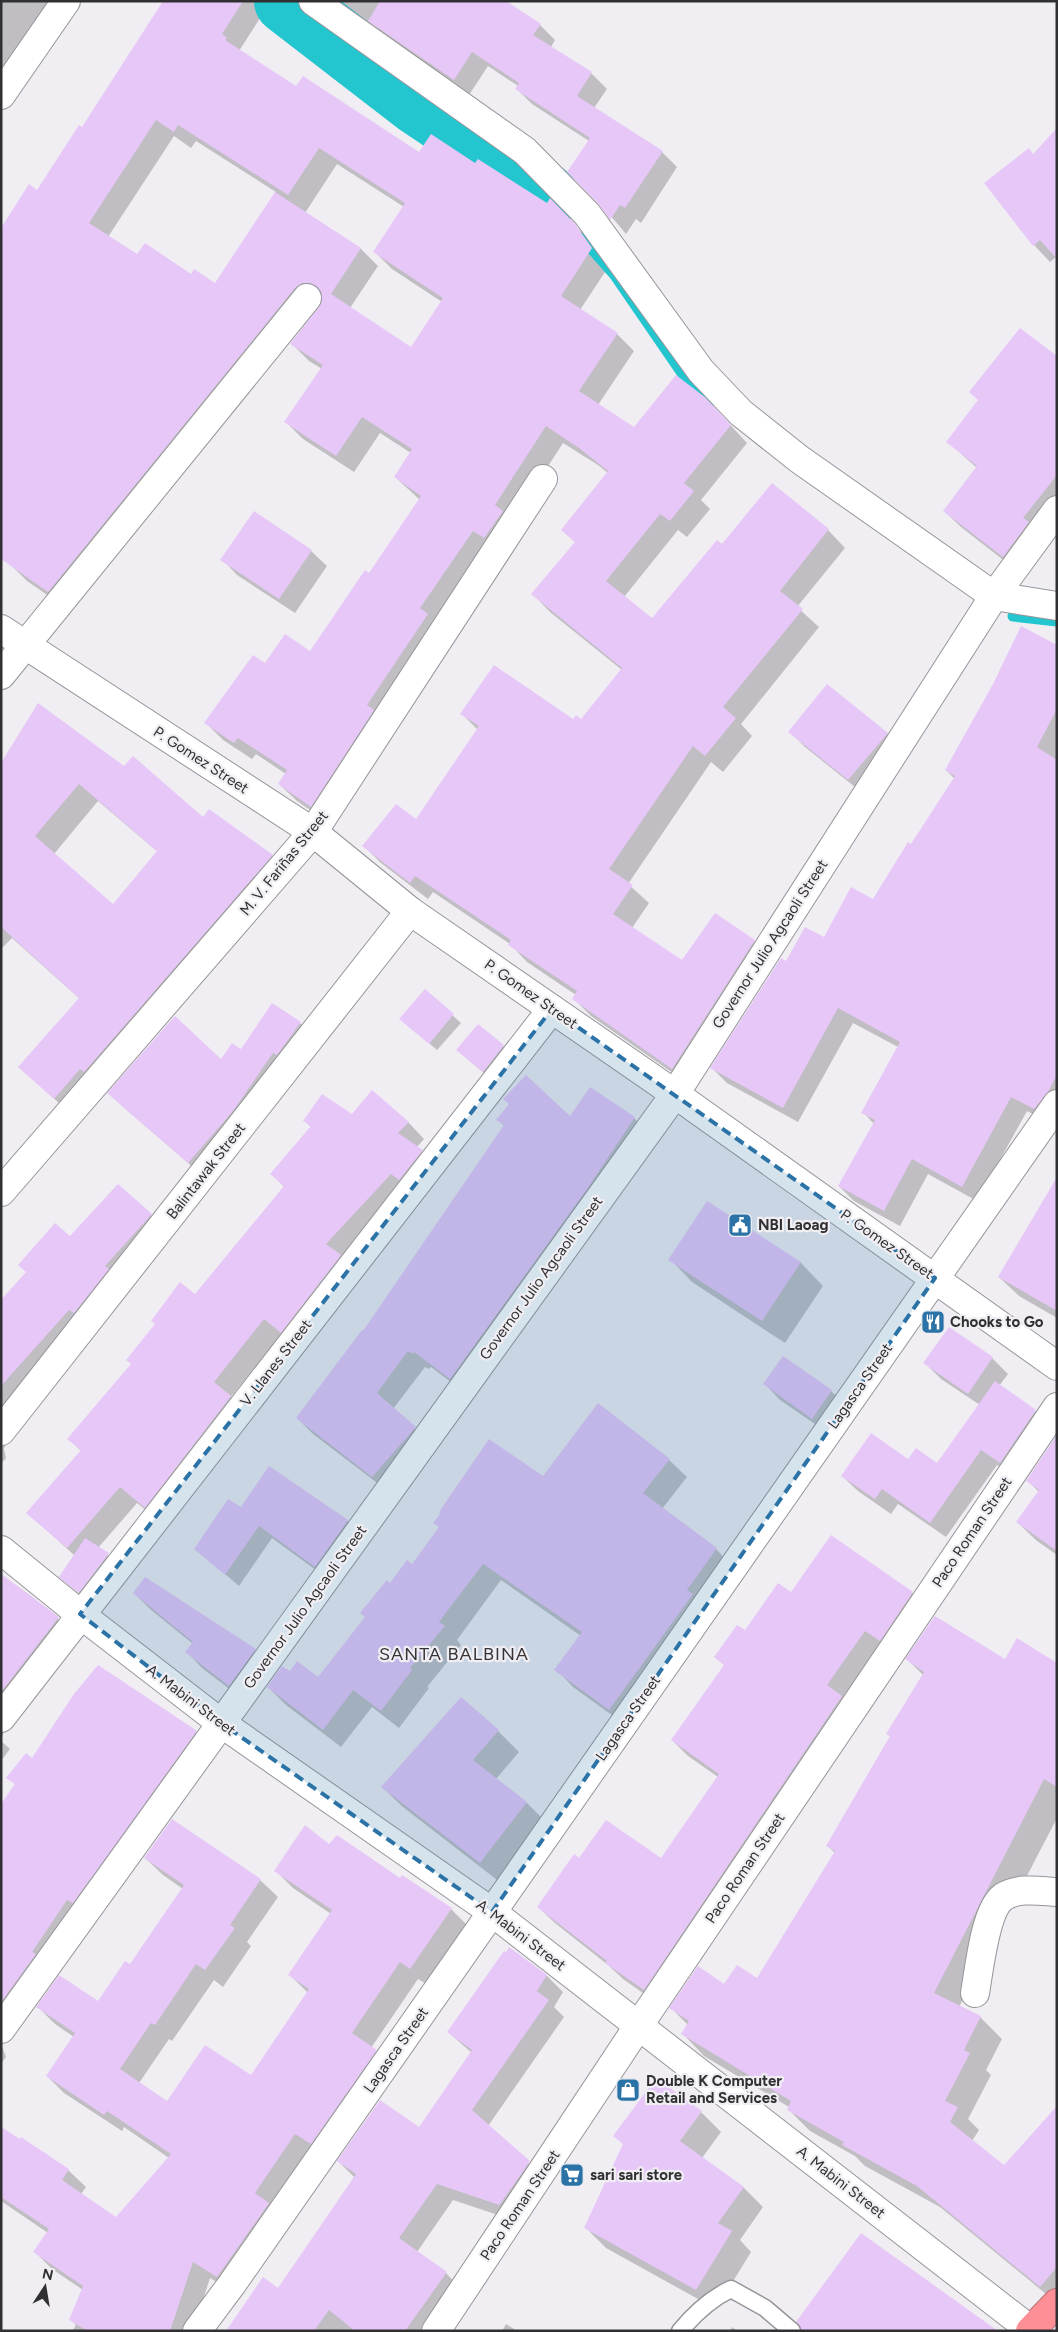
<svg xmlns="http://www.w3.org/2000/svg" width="1058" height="2332" viewBox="0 0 1058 2332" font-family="Figtree,sans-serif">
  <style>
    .shadow { fill: #0003; fill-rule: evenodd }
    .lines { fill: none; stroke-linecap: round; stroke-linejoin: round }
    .stream { stroke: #23c6ce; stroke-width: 11 }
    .river { stroke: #23c6ce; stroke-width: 66 }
    .building { fill: #e6c7f8; fill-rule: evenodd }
    .lane-casing { stroke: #97959a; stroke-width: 19 }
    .street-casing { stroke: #97959a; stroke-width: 30 }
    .secondary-casing { stroke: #97959a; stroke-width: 30 }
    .highway-casing { stroke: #b76e74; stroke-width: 30 }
    .lane { stroke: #fff; stroke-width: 16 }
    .street { stroke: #fff; stroke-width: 28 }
    .secondary { stroke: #fff; stroke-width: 28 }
    .highway { stroke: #ff8f97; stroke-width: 28 }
    .marked { fill: #2b73a7; fill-opacity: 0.2; stroke: #2b73a7; stroke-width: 4; stroke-dasharray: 10 6; stroke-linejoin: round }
    .labels { text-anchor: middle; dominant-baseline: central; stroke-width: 4.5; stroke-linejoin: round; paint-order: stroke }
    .street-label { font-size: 15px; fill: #303032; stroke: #f0eef3 }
    .poi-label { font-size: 15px; font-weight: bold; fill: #303032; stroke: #f0eef3; text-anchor: start }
    .quarter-label { font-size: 18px; letter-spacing: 1px; fill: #343337; stroke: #f0eef3 }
  </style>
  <rect width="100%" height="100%" fill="#f0eef3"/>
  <!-- shadow -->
  <g class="shadow">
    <path d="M1,1h51l-51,73z"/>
    <path d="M165,1h88l11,11 -25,39 57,37 123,66 57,11 71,40 3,-5 42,43 17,23 -29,44 37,24 17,17 -36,54 36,23 89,-11 24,26 -46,57 9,9 -23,28 -9,-7 -54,67 29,23 69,-74 50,-61 56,45 17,18 -48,59 22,20 -78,97 11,12 -29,36 -12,-10 -83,122 21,19 -17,25 51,34 71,-21 17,17 -81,127 -99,-69 -17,-17 2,-4 -49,-33 -17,-18 -77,-52 -5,7 -47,-36 -17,-17 52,-25 62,-91 -16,-16 120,6 40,-50 -72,-58 -17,-18 43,-51 -14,-13 46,-57 -10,-8 -35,-22 -51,79 -183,301 -32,-22 -18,-17 7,-10 -30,-20 -4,5 -29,-19 -17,-17 59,-58 45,-12 59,-78 51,-75 -25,-23 16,-24 -31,-20 -26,39 -51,-33 -17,-17 36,-53 -13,-8 -17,-17 28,-36 4,-8h-5l-253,308 -39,-27 -18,-18 29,-371 45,-63zM174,136l17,12 5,-7 80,51 -60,92 -78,-28 -30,-19zM337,164l67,43 -29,45 17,17 50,33 -30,47 -62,-41 28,-42 -17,-17 -56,-36z"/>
    <path d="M336,1h167l37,24 15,15 -4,7 40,26 16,16 -13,19 68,44 15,15 -36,56 -5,-4 -10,15 -27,-32 -10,-61 -57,-37 -15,-15 1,-3 -30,-20 -19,29 -84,-59 -10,-10z"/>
    <path d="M1034,155l22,102 -6,5 -16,-17z"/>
    <path d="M1057,358v155l-37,60 -59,-46 -17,-16 33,-43 -29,-26z"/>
    <path d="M311,551l16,15 -32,47 -58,-38 -15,-16z"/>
    <path d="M1057,646v469l-7,8 -23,-12 -50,90 -49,-27 -28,52 -46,-25 -15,-15 35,-62 -11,-12 35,-65 -45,-24 -55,99 -71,-39 -15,-15 74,-105 39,-24 49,-39 81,-121 -9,-9z"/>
    <path d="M790,732l97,1 15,16 -37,46 -60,-48z"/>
    <path d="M125,767l78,51 69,38 18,18 -217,242 -53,-49 60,-68 -68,-61 -11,11v-132l14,-16zM98,801l60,51 -45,53 -59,-51z"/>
    <path d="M425,991l36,32 -24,27 -28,-24z"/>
    <path d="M272,1005l28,18 13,13 -111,139 -80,-69 119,-55z"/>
    <path d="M478,1025l33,28 -20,26 -25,-21z"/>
    <path d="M352,1116l56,6 16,17 -7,8 21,20 -140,181 -17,-13 -50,62 16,17 -85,109 -25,-20 -39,45 18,14 -29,37 -18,-14 6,-29 -47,-43 54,-61 -13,-13 126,-144 89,-108 -12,-13 40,-46 -7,-7z"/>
    <path d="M570,1118h64l16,16 -183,260 -36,-27 -2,2 -4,-2 -32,42 38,35 -42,48 -76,-58 -16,-16 67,-85 140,-207 -6,-6z"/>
    <path d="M708,1202l93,61 22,23 -38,57 -93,-61 -22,-23z"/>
    <path d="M1057,1213v105l-38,-22 -20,-19z"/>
    <path d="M151,1215l19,19 -163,207 -3,8 2,9 -5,6v-163l69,-64z"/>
    <path d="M949,1329l43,29 16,16 -9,12 36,25 16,16 -35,51 -19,-13 -51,72 -48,-33 -7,10 -33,-23 -16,-15 67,-15 28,4 43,-60 -39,-26 -16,-16z"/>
    <path d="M765,1384l66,7 16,16 -19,26 -48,-33z"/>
    <path d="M598,1405l71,55 18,17 -25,32 54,40 17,18 -106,159 -54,-39 -17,-18 25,-33 -80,-56 -44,60 4,5 -34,42 2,1 -30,40 -27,-21 -31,40 -55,-42 -18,-18 23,-14 27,6 73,-95 22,-18 27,-38 -5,-5 108,-45z"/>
    <path d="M1057,1437v118l-20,-14 -20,-19 22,-30 -11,-11z"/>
    <path d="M270,1467l78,54 12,13 -32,45 -56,-41 -33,48 -43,-37 45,-40z"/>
    <path d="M1,1575l30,21 45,39 -70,91 -5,14z"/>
    <path d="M134,1593l121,57 16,15 -26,36 -43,-33 -15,-16 6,-8 -43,-35z"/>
    <path d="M912,1593l16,16 -268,396 -37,-26 -15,-14 -53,-42 -17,-16 42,-48h81l57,-82 -30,-21 -16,-16 53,-74 -10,-9 30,-25 47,-38z"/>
    <path d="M907,1659l98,1 52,4v154l-98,189 21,10 22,22 -16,31 5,5 -23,44 11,11 -7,11 32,26 53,-47v183l-117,-96 -75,-41 -10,-10 -45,-25 -22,-22 1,-2 -85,-51 -21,-22 5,-9 -17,-17 53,-22 34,-6 77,-127 -8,-8 64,-108 -4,-3 36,-59z"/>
    <path d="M498,1731l21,21 -23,27 30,23 21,21 -46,60 -98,-76 -21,-20z"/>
    <path d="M196,1732l17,17 -208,289 -3,8 4,11 -5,7v-258l15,-21 -8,-8 24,-17z"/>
    <path d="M1,1741l9,8 -9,12z"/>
    <path d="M172,1821l88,59 18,17 -31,45 4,4 -28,41 -9,-7 -42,61 -3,-2 -30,44 29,19 83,-25 57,-84 -18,-18 41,-61 -38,-26 -17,-17 53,-25 71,33 51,30 17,17 -40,59 -10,-6 -47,69 22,20 -158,225 -25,-15 -17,53h-121l4,-6 -6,-6 13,-29 -31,-21 -17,-17 13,-19 -47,-32v-72l67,41 18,17 -5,7 35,25 53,-61 -45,-31 -2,4 -58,-38 -17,-17 27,-39 -19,-13 -17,-17 60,-4 32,-37 53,-77 -20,-14 -18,-17z"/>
    <path d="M509,1949l38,27 16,16 -9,15 10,10 -76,109 57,53 -29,42 -63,-21 -36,52 29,21 16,17 -29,41h-205l50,-42 77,-111 -17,-17 81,-32 53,-76 -24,-21z"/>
    <path d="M656,2080l45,32 20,20 -19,26 41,29 20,20 -23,33 11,12 -35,57 -110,-61 -20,-20 38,-83 -9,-9z"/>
    <path d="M506,2324l11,7h-15z"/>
    <path d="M732,2327l5,4h-7z"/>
  </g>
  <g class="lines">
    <!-- stream -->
    <g class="stream">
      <path d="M546,197l12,14"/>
      <path d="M582,238l32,36 70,102 28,24"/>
      <path d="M1013,616l44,5"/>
    </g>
    <!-- river -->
    <path class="river" d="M287,1l131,101 58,39 70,56"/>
  </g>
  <!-- building -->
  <g class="building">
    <path d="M163,1h80l-21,33 5,4 -2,2 71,46 7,-10 116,76 12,-18 44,29 3,-4 69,44 3,-5 25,26 17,24 -31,48 57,37 -39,58 55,36 42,-52 30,23 25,27 -47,58 10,8 -24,30 -10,-7 -54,67 46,37 65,-78 5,4 50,-61 57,46 -49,62 23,18 -80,98 13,11 -31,38 -12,-10 -84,123 24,16 -20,29 69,46 33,-47 40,27 -83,129 -100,-70 5,-8 -69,-46 3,-5 -96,-64 -5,7 -48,-37 34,-42 20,15 63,-93 -19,-12 34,-49 79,54 3,-4 5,4 41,-51 -91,-74 44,-52 -14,-12 47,-59 -29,-23 -33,-22 -51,79 8,6 -19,27 -11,-7 -53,77 8,6 -61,91 7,5 -63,97 -33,-23 9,-14 -49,-32 -4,5 -30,-20 49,-68 12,8 20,-29 25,17 55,-81 4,3 52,-77 -27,-19 18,-28 -50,-32 -26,39 -52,-34 39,-57 -33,-21 29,-37 3,-6v-8l-6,-7 -6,-3h-8l-7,5 -247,304 -47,-33v-331l28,-44 8,6 42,-65 3,2zM156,120l18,12 4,-7 110,70 31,-47 86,55 -32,49 70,46 -32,49 -80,-53 30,-46 -86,-56 -60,91 -21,-14 -3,5 -46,-31 -8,11 -48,-31z"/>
    <path d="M380,1h126l35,23 -8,11 59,37 -15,24 86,55 -38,57 -5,-3 -10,15 -12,-17 -31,-31 23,-34 -75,-49 4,-6 -47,-31 -18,28 -86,-59z"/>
    <path d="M1057,128v131l-17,-19 -7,6 -49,-63 45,-35 4,6z"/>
    <path d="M1020,328l37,28v119l-34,43 6,4 -26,35 -60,-46 34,-45 -31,-24 32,-42 -9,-8z"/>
    <path d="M254,511l58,39 -33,49 -59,-39z"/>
    <path d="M1021,626l36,19v64l-20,38 20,13v315l-9,17 -14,17 -23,-12 -49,90 -50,-28 -28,52 -46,-25 37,-66 -14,-7 39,-71 -62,-34 -55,100 -73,-40 71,-110 5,3 19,-34 19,10 27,-50 22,12 35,-57 3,2 44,-68 -10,-6 48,-86z"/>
    <path d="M827,684l61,49 -40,47 -60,-48z"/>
    <path d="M38,703l86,63 9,-10 70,61 6,-8 64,46 -189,217 -4,-3 -26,30 -36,-32 61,-69 -78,-71v-164zM79,784l78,67 -44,53 -78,-68z"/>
    <path d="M425,989l29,25 -25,30 -30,-25z"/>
    <path d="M272,1003l29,19 -24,33 -4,-2 -40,58 -45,52 -81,-70 68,-77 46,43 11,-16 9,6z"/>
    <path d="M478,1024l26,21 -21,27 -27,-22z"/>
    <path d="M526,1075l44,41 20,-29 45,30 -48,72 -137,190 -36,-27 -1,2 -5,-3 -31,42 39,34 -44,50 -76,-59 66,-88 1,1 141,-206 -8,-5 13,-16 -6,-5z"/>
    <path d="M372,1090l37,32 -11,11 25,17 -24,30 -8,-6 -65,70 15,11 -60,78 -17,-14 -50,63 17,14 -86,112 -25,-21 -53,61 -41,-35 55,-63 -14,-11 64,-75 -5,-4 29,-36 -4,-3 29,-39 15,12 89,-108 -14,-12 41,-48 -8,-5 19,-27 30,20z"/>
    <path d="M1057,1177v134l-59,-34z"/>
    <path d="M118,1184l34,30 -47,52 4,3 -35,44 -5,-3 -68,76v-86l25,-28 -8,-7 37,-42 15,13z"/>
    <path d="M707,1201l94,61 -39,59 -94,-61z"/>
    <path d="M949,1327l44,30 -25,37 -45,-31z"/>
    <path d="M783,1356l49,34 -20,29 -49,-35z"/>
    <path d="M995,1381l41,29 -36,53 -19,-13 -51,73 -48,-34 -7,10 -34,-23 30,-43 37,26 8,-11 21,15z"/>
    <path d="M598,1403l72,56 -27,34 74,55 -30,42 6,4 -84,116 -55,-40 28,-38 -99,-68 -44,58 6,4 -35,42 2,2 -31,41 -28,-21 -30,40 -56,-43 15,-21 8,5 7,-10 21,16 47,-60 -5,-4 27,-33 3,3 17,-23 5,4 27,-37 -6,-4 7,-9 -1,-2 50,-73 54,37z"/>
    <path d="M1057,1435v116l-41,-29 23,-32 -13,-9z"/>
    <path d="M269,1466l79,54 -33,47 -56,-41 -34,49 -31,-26 34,-50 13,8z"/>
    <path d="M831,1535l82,57 -33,49 -15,-10 -38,54 15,11 -198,294 -39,-27 2,-2 -70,-54 37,-53 5,4 27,-38 55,38 58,-84 -48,-34 53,-75 -10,-8 23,-32 8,5 33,-47 13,9z"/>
    <path d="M85,1538l24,15 -30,40 -20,-16z"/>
    <path d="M1,1574l58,43 -58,75z"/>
    <path d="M145,1577l111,72 -27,37 -44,-34 8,-10 -60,-49z"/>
    <path d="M935,1616l70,43 12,-21 40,25v124l-13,-8 -110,214 47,23 -17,34 6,3 -25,48 13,6 -8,15 54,43 53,-59v161l-17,20 -123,-101 -75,-41 2,-3 -57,-32 4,-9 -110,-67 8,-13 -20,-13 29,-42 26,18 13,-19 20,13 78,-127 -9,-5 64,-110 -4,-2 38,-62 -19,-13z"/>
    <path d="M98,1665l99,66 -124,172 -6,-3 -35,52 4,2 -35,48v-198l14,-20 -9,-6 20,-25 6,5 42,-64z"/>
    <path d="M461,1697l38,33 -26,30 54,42 -47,61 -99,-76z"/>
    <path d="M172,1819l89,60 -31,46 5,3 -30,42 -9,-6 -41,61 -4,-2 -31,46 47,32 38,-56 46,30 58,-86 -21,-14 44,-65 -58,-39 31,-46 24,19 8,-9 63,43 2,-3 50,33 -42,61 -10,-7 -48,71 25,17 -66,94 -16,-10 -40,59 14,10 -52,74 -24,-15 -23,69h-82l-19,-11 14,-34 -50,-34 16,-23 -48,-32v-70l19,12 1,-2 48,32 -7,11 54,37 55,-63 -64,-43 -3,4 -58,-39 29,-43 -39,-26 23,-32 39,26 27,-40 5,3 54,-79 -40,-27z"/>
    <path d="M509,1947l38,28 -10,16 12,9 -77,110 58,51 -15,22 -16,22 -62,-21 -38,54 48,34 -42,59h-50l-26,-21 -15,21h-88l37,-54 15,11 78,-114 -19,-13 43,-61 39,27 53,-77 -25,-18 57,-81 2,1z"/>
    <path d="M656,2078l46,33 -22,30 64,46 -26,36 14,8 -36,59 -112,-62 39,-84 -10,-8z"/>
    <path d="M861,2233l137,98h-196l-6,-9z"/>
  </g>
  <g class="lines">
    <!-- lane casing -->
    <g class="lane-casing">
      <path id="lane" d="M680,2331c15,-18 30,-32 51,-42l34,19 27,23"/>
    </g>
    <!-- street casing -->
    <g class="street-casing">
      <g id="street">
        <path d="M313,1l212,150 62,63 114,157 40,42 58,46 195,137 63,10"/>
        <path d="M1,95l65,-94"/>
        <path d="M1,675l306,-377"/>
        <path d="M1,1192l312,-360 230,-353"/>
        <path d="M1,1431l409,-520"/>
        <path d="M1,1550l79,64 141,109 271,189 540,419"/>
        <path d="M1,1718l551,-709"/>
        <path d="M975,1993c4,-22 10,-83 28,-96 15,-10 37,-6 54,-5"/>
        <path d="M1,2029l674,-935 319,-498 63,-86"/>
        <path d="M197,2331l35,-47 825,-1180"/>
        <path d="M436,2331l203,-306 418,-618"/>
      </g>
    </g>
    <!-- secondary casing -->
    <g class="secondary-casing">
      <path id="secondary" d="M1,629l312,203 97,79 265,183 382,272"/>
    </g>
    <!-- highway casing -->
    <g class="highway-casing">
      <path id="highway" d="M1030,2331l27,-28"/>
    </g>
    <!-- lane -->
    <use href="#lane" class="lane"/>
    <!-- street -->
    <use href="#street" class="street"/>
    <!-- secondary -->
    <use href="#secondary" class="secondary"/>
    <!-- highway -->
    <use href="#highway" class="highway"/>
  </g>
  <!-- marked area -->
  <path class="marked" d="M552,1009l383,269 -443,634 -271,-189 -141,-109z"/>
  <!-- icons -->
  <defs>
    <g id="civic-square" transform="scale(1.25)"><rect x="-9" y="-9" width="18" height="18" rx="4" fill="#2b73a7" stroke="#f0eef3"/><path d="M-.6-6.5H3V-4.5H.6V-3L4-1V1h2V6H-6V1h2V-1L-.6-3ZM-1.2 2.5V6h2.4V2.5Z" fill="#fff"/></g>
    <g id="restaurant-square" transform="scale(1.25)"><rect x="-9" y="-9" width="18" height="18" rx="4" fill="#2b73a7" stroke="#f0eef3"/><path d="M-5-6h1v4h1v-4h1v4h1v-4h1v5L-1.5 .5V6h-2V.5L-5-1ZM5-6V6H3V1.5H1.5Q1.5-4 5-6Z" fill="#fff"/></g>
    <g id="shop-square" transform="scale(1.25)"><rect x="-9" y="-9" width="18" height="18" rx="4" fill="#2b73a7" stroke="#f0eef3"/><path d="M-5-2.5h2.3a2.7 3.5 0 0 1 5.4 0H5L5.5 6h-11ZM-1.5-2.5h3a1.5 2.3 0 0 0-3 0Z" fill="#fff"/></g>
    <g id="supermarket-square" transform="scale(1.25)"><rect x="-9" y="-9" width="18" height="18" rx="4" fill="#2b73a7" stroke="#f0eef3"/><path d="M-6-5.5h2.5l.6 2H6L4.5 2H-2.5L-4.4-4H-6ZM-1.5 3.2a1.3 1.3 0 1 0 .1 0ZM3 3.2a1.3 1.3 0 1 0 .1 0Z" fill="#fff"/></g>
  </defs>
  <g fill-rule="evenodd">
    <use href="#civic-square" x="740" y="1225"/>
    <use href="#restaurant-square" x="933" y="1322"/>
    <use href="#shop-square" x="628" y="2090"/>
    <use href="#supermarket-square" x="572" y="2175"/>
  </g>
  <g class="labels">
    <!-- street labels -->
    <g class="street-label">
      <text transform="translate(201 760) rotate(33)">P. Gomez Street</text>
      <text transform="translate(284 863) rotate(-51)">M. V. Fariñas Street</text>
      <text transform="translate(770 944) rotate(-57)">Governor Julio Agcaoli Street</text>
      <text transform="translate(531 994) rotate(35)">P. Gomez Street</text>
      <text transform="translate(206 1171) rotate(-52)">Balintawak Street</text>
      <text transform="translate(887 1244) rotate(35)">P. Gomez Street</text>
      <text transform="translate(541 1278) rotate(-54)">Governor Julio Agcaoli Street</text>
      <text transform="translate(276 1363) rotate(-52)">V. Llanes Street</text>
      <text transform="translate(860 1386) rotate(-55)">Lagasca Street</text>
      <text transform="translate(972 1532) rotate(-56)">Paco Roman Street</text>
      <text transform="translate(305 1607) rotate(-54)">Governor Julio Agcaoli Street</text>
      <text transform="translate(191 1700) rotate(37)">A. Mabini Street</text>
      <text transform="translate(628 1718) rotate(-55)">Lagasca Street</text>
      <text transform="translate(745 1868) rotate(-56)">Paco Roman Street</text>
      <text transform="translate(521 1935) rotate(37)">A. Mabini Street</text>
      <text transform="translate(396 2050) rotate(-55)">Lagasca Street</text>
      <text transform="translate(841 2182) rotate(38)">A. Mabini Street</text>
      <text transform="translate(520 2205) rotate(-56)">Paco Roman Street</text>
    </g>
    <!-- poi labels -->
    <g class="poi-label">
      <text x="758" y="1225">NBI Laoag</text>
      <text x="950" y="1322">Chooks to Go</text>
      <text x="646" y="2081">Double K Computer<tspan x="646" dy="17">Retail and Services</tspan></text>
      <text x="590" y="2175">sari sari store</text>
    </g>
    <!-- quarter labels -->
    <g class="quarter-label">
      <text x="454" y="1654">SANTA BALBINA</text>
    </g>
  </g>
  <!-- border -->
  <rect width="1058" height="2332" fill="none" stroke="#303032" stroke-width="5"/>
  <!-- north arrow -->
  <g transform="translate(45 2287) rotate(12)" stroke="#f0eef3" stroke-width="4" paint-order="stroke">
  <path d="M0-4L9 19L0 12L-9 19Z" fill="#303032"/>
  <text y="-8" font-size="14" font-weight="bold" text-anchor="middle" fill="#303032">N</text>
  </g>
</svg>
